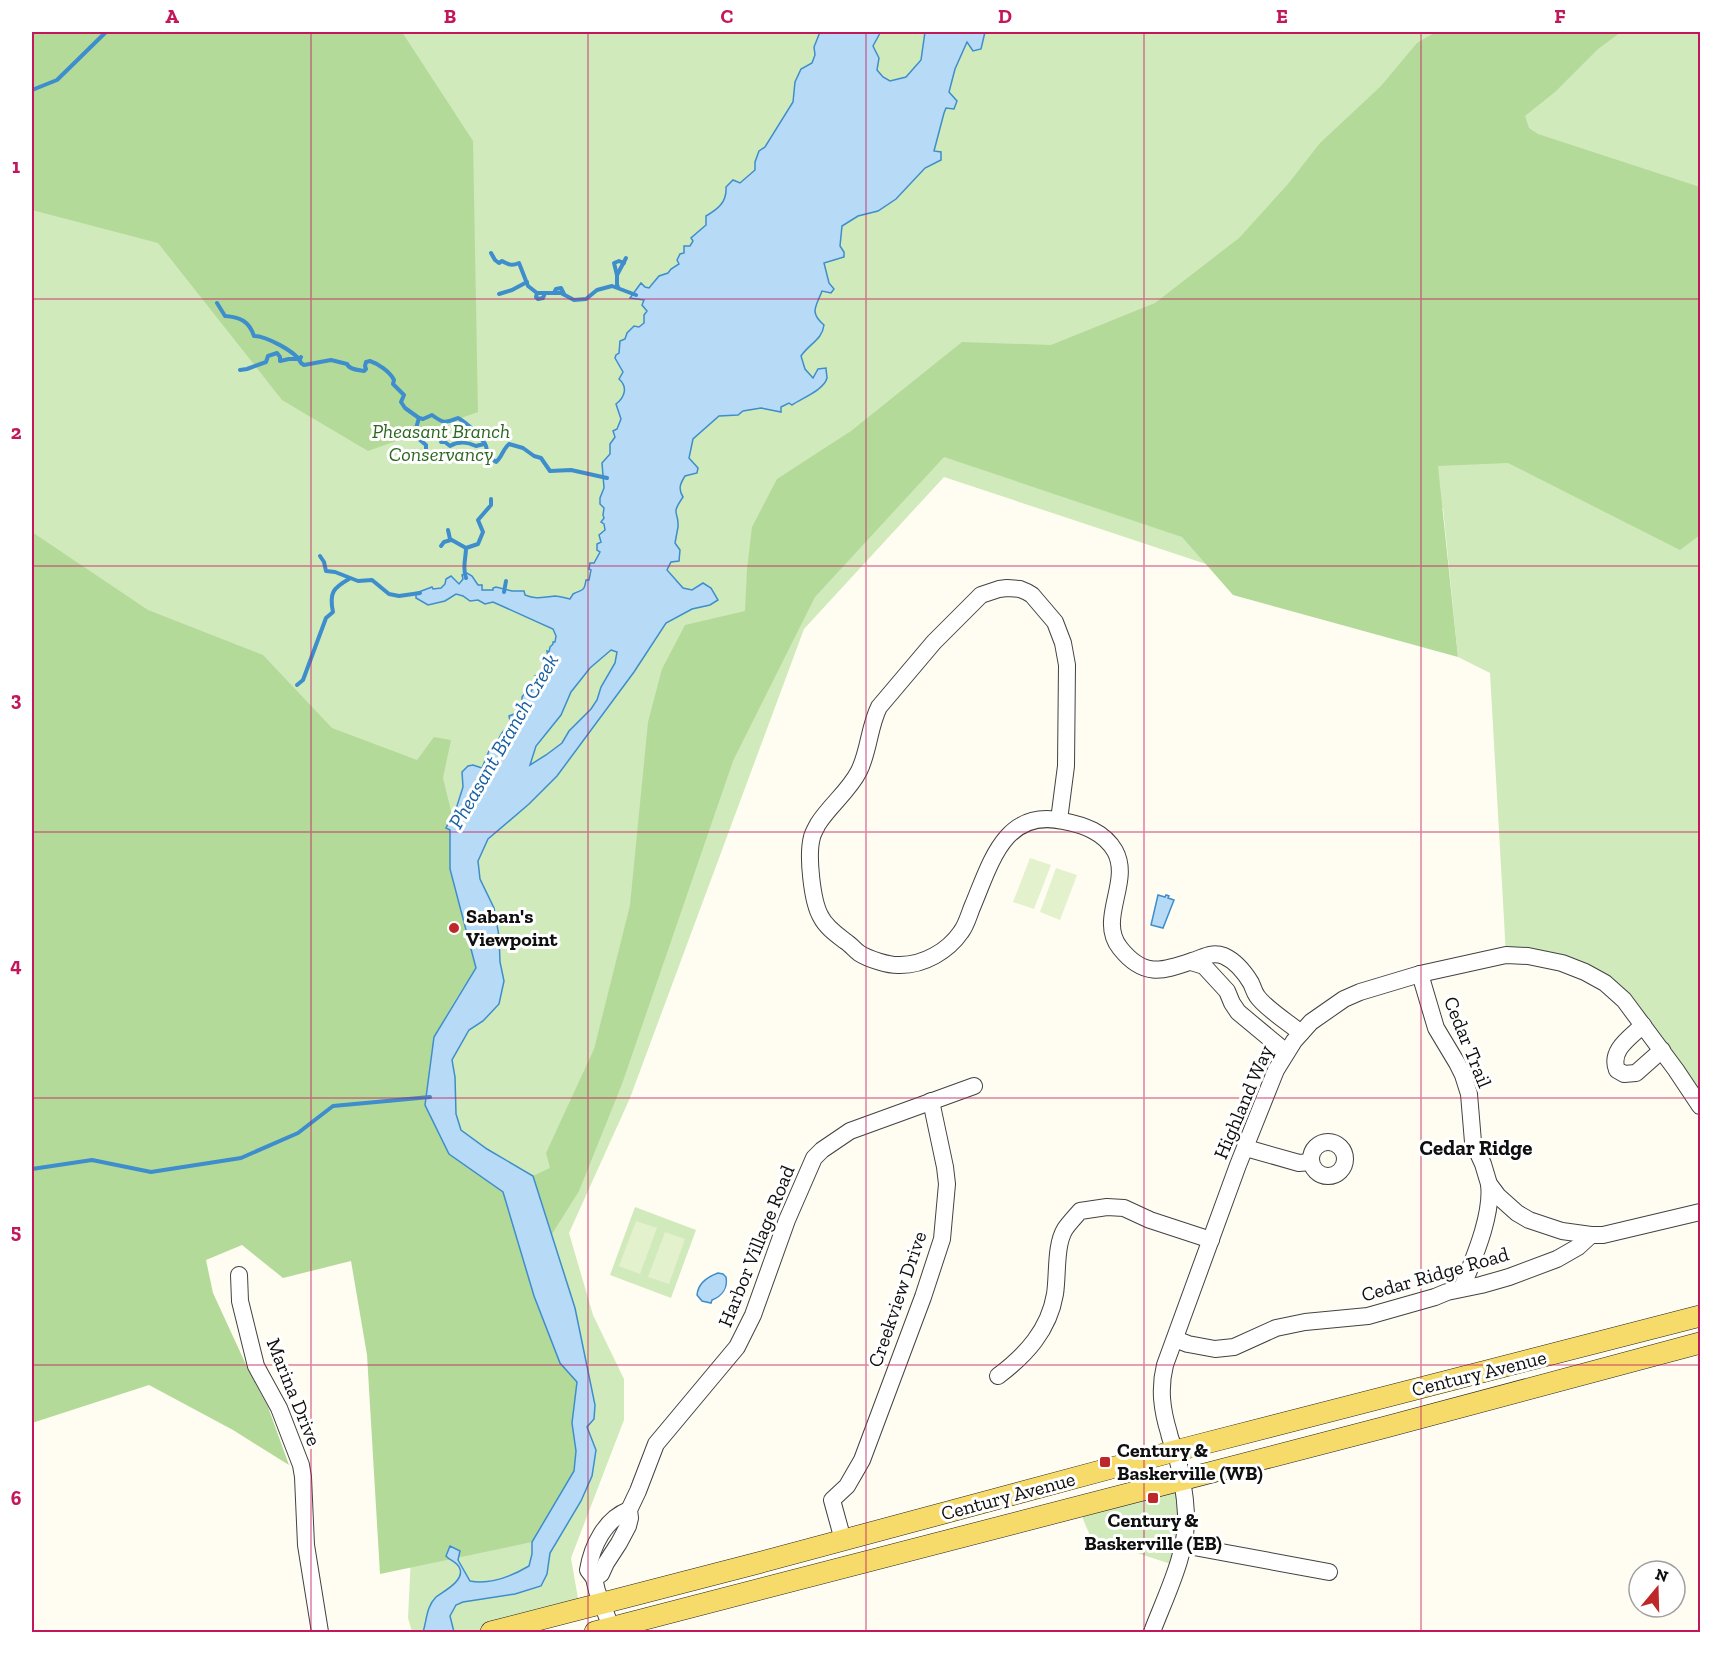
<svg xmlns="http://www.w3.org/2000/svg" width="1732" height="1664" viewBox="0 0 1732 1664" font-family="'Zilla Slab',serif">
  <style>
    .green { fill: #d1eabb }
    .forest { fill: #b4da9a }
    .pitch { fill: #e3f1cd }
    .water { fill: #b7dbf6; stroke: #3e8dcc; stroke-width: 1.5; fill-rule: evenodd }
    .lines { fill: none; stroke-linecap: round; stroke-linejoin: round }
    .stream { stroke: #3e8dcc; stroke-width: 4 }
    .minor-casing { stroke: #424242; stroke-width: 18 }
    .major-casing { stroke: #202020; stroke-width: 22 }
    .minor { stroke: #fff; stroke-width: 16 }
    .major { stroke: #f7db6a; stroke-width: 21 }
    .grid { fill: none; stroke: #c2185b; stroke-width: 1.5; stroke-opacity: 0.55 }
    .poi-dot { fill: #bf2828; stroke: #fff; stroke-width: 2 }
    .labels { text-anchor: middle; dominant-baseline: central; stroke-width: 6; stroke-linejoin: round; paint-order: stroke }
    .park-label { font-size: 20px; font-style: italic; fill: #2b671f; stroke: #fff }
    .poi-label { font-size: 20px; font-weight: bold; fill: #0f0f0f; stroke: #fff; text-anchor: start }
    .street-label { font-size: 20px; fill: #0f0f0f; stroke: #fff }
    .water-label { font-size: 21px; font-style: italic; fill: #185fa1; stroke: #fff }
    .neighbourhood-label { font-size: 21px; font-weight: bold; fill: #0f0f0f; stroke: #fff }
    .neatline { fill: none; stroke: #c2185b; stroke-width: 2 }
    .grid-label { font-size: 20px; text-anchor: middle; font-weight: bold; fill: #c2185b }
  </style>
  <rect width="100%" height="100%" fill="#fffdf2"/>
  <!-- green -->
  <g class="green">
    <path d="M32,32h1668v1074l-95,-123 -99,-28 -16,-282 -32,-16 -15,-149 -231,58 -268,-89 -140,152 -174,469 -61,135 24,82 31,64v41l-53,138 9,52 -89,22h-79l-4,-14 13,-269 -99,-160 -290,101z"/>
    <path d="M635,1207l61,23 -25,68 -61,-23z"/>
    <path d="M1181,1480l-4,86 -86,-28 -13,-31z"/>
  </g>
  <!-- forest -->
  <g class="forest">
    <path d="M32,32h370l71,109 5,271 -110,39 -86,-51 -124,-157 -126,-33z"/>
    <path d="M1436,32h185l-23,17 -43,43 -30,24 4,12 9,6 162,53v348l-20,15 -172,-87 -70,3 20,191 -225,-62 -51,-58 -238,-80 -129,140 -82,164 -111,323 -43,107 -27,43 -19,-58 17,-8 -4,-15 48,-104 36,-144 18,-183 14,-53 23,-44 60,-14 2,-42 5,-42 25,-48 74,-48 111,-89 89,3 104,-42 84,-65 49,-54 32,-41 61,-57 36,-43z"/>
    <path d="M32,532l116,78 115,45 69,73 85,32 17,-23 17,3 -8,38 9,37 -5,13 3,2v39l26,99 -21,32 -21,37 15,117 54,38 31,104 26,67 17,19 -5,41 4,28 -2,20 -42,71 -152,32 -13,-219 -16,-94 -68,17 -41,-33 -36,15 7,33 35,76 20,38 21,58 -56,-35 -84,-45 -117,38z"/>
  </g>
  <!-- pitch -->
  <g class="pitch">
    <path d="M1030,858l21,7 -17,44 -21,-7z"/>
    <path d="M1056,868l21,7 -17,45 -20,-8z"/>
    <path d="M636,1221l21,7 -17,46 -21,-8z"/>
    <path d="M665,1232l20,7 -16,45 -21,-7z"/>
  </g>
  <!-- water -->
  <g class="water">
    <path d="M820,32h60l-1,3 -6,11 6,12 -2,12 6,7 7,4 16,-4 15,-17 4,-28h60l-4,17 -8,2 -6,-9 -12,27 -6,23 8,9 -3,8 -8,-1 -2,5 -10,38 7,1v8l-16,8 -29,31 -18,12 -20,5 -16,10 -2,20 4,6v5l-20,6 5,20 5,6 -3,4 -9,-2c-6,16 -13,21 2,34 -2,15 -14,18 -23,31l4,13 8,9 5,-9 8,-1c0,4 1,7 1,10 -3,12 -25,20 -35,27l-3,-2 -8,4v5l-20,-4 -18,3 -5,4 -19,1 -26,23 -4,19 9,10 -1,5 -12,3c-5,8 -7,13 -2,21 -13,19 -4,13 -5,30 -1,5 -2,11 -3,16l5,7 -1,11 -8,1 -4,8 16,18 9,2 11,-7 8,5 7,12 -8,5 -18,4 -26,14 -32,49 -77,104 -28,28 -41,35 -10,22 2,18 14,29 5,28 1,26 4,19 -5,23 -16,17 -14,9 -17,30 3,17 1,37 5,16 26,19 46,27 42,132 20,97 -1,14 -7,8 9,23 -4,26 -11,25 -31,52 -3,21 -6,12 -26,8 -52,8 -7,3 -6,11 4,16h-31c4,-12 3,-25 13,-35 8,-6 28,-16 24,-28 -2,-7 -10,-8 -14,-13l4,-10 10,5 -2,9 12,21c21,4 42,-5 59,-15l3,-12v-12l42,-71 2,-20 -4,-28 5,-41 -17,-19 -26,-67 -31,-104 -54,-38 -24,-49 9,-68 42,-69 -26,-99v-39l-4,-2 10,-19 7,-22 -1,-15 6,-6 5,-1 9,3 9,-22h5c3,-8 6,-17 15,-20l-2,-10 5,-2 3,-3 -1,-3 2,-3h4v-8l3,-4h5l5,-8 -3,-3 7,-1v-3l-3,-2h4v-4l3,-1 -1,-3 6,-11 -1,-6 2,1 1,-5 3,-3v-2h2l1,-6 -3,-7 -60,-27 -8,2 -7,-4 -8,1 -7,-5 -7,-2 -11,7 -17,4 -12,-7v-5l16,-6 1,2 8,-1 4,-4 1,-5 5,-3 8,8 4,-5 -1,-4 5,-2 5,3 6,9h4v5h11v-2l3,-1 16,4h12l1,4c13,5 17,2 30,1 4,0 10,2 15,3l3,-5c9,-5 11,-1 13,-14h3l2,-10 -2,-1 1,-6h4l6,-11 -3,-2v-6l4,-2 -2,-7 6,-5 -1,-6 -3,-2 3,-4 -1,-3 1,-7 -4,-4v-6l4,-10 -2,-25 8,-9v-10l5,-7 -2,-6 4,-2 4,-10 -5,-15c9,-7 12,-17 3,-25l4,-7 -8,-14 1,-3 3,-2 1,-12 5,-2 2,-6 7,-7 5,1 5,-4v-8l3,-4 -5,-6 2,-5 -14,-2 11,-15 4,4 4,1 10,-12 9,-3 3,-4 8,-5 -2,-4 3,-6 4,-1v-7h6l3,-5 -2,-3 15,-13v-9c12,-7 21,-14 20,-29l7,-7 7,3 15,-13v-8l4,-11 6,-4 28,-45 2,-20 6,-13 11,-6 3,-8 -1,-8zM611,650l6,2 -2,11 -14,24 -4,13 -6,9 -22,22 -7,12 -16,12 -16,10 6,-19 25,-31 10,-23 19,-24z"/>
    <path d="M1158,895l7,2 1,-2 3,1 -1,2 6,2 -11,28 -12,-3z"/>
    <path d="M718,1273l5,1 3,3c2,11 -4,19 -14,23l-1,3 -9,-2 -5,-6c1,-11 10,-18 21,-22z"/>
  </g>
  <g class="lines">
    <!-- stream -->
    <g class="stream">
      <path d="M32,90l25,-10 49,-48"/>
      <path d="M491,253l4,7 4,3 3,-2c7,4 10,5 17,2l9,23 9,7h24l13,7 12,-1 11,-9 15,-4 24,9"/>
      <path d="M617,275l-3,-12 5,-2 5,2"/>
      <path d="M618,287l-1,-2v-10l9,-17"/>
      <path d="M537,293l-1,4 2,2 5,-1 2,-5"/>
      <path d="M554,293l2,-4 5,-1 3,6"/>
      <path d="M499,294l13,-4 15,-8"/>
      <path d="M217,303l8,13c15,1 24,5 29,20 12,0 43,16 47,27l3,2 27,-5 16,4c3,6 11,6 17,7l2,-2 -1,-3 1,-4 4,-1c9,3 20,11 24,19l-1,4 11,11 -3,7 4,6 14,10"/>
      <path d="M240,370l7,-1 19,-7 2,-6 9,-3 3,4v4l9,-2h11l1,-2"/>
      <path d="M441,442h4l5,4c8,-5 18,-4 26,0l8,-2"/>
      <path d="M412,455l9,-1 5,-4v-5l-12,-10 5,-17 4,1 9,-4c12,9 13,8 26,3 8,4 25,20 28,28 1,4 1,7 2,10l8,6c6,-5 7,-13 13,-18l14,4 11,8 7,2 9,13 21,-1 36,8"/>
      <path d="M448,530l2,9 16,9"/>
      <path d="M441,546l3,-4 7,-2"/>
      <path d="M320,556l4,6 2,9 9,1 23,9 14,-1 17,14 10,2 21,-3"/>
      <path d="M466,578c-4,-11 0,-19 0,-30l12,-4 5,-12 -5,-12 13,-15v-6"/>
      <path d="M504,592l2,-11"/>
      <path d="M297,685l6,-5 23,-62 7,-6c-4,-19 0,-24 16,-33"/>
      <path d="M32,1169l60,-9 59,12 90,-14 57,-25 35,-27 97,-9"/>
    </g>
    <!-- minor casing -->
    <g class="minor-casing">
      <g id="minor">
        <path d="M1059,820l7,-54 1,-101 -4,-22 -8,-21 -23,-27 -5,-3 -7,-3 -13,-1 -8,1 -18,6 -47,47 -55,65c-10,20 -10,44 -20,64 -10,20 -29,34 -41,53 -2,4 -5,9 -6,13 -5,18 0,65 9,80 5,10 15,17 24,24 5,3 9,8 14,12 9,6 31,13 41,12 24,0 48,-14 61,-33 6,-8 8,-18 12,-27 18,-43 32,-97 90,-84 21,4 41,11 52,30 17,31 -18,68 5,97 23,29 41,24 72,13 11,-3 19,-10 32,-5 11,5 21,17 27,27 2,4 3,9 6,13 8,12 32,27 44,37"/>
        <path d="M1191,962l13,4 23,25 5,12 6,9 48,40"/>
        <path d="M1420,974l16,54 21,35 6,12 6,19 4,48 10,22 6,20 9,12 19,17 12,7 33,11 29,4"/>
        <path d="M1643,1025c-12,12 -34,25 -26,45l7,4 12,-1 26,-23"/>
        <circle cx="1328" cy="1159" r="17"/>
        <path d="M1246,1148l53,15 12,-1"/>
        <path d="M239,1275l1,26 16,65 23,42 22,57 2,12 3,68 14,87"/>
        <path d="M1462,1288c11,-28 31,-73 27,-104"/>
        <path d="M1175,1339l13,5 27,5 19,-2 42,-19 29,-6 63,-6 67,-19 12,-5 34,-7 28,-8 48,-18 21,-12 13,-12h12l97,-23"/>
        <path d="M998,1376c28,-21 51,-46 57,-82 3,-19 0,-49 10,-65 4,-6 10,-12 15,-18l27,-4 17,1 26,12 61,20"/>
        <path d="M843,1540l-11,-40 15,-14 15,-26 61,-163 19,-58 5,-55 -2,-17 -14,-66"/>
        <path d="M1183,1545l146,27"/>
        <path d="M594,1578l7,-4 5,-11 13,-20 9,-17 2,-8 -1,-8 9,-19 18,-47 81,-97 16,-32 34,-95 27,-62 8,-8 28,-19 124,-45"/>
        <path d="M613,1632l-16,-41 -3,-13 -6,-8c4,-24 17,-51 41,-60"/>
        <path d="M1152,1632c13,-35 36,-79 34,-118 -1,-21 -5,-43 -11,-64 -2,-5 -5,-11 -6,-17 -7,-23 -10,-44 -4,-68l73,-200 38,-95 18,-29 17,-19 33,-23 16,-7 60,-18 86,-19 22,1 34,7 23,9 20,11 19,17 52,70 24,36"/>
      </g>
    </g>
    <!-- major casing -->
    <g class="major-casing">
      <g id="major">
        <path d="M491,1632l267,-69 417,-112 525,-135"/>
        <path d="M595,1632l787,-204 318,-85"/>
      </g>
    </g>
    <!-- minor -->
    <use href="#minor" class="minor"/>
    <!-- major -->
    <use href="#major" class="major"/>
  </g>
  <!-- grid -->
  <path class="grid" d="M311,32v1600M588,32v1600M866,32v1600M1144,32v1600M1421,32v1600M32,299h1668M32,566h1668M32,832h1668M32,1098h1668M32,1365h1668"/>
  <!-- markers -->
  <g class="poi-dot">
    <circle cx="454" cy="928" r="6"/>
    <rect x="1099" y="1456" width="12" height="12" rx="3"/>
    <rect x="1147" y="1492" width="12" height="12" rx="3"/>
  </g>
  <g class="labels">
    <!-- park labels -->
    <g class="park-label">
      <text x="441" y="431">Pheasant Branch<tspan x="441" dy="23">Conservancy</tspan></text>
    </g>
    <!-- poi labels -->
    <g class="poi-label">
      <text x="466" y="916">Saban's<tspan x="466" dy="23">Viewpoint</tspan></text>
      <text x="1117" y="1450">Century &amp;<tspan x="1117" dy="23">Baskerville (WB)</tspan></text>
      <text x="1153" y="1520" text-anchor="middle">Century &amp;<tspan x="1153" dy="23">Baskerville (EB)</tspan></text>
    </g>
    <!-- street labels -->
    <g class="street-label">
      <text transform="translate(1468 1042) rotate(68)">Cedar Trail</text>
      <text transform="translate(1243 1102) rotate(-67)">Highland Way</text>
      <text transform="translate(756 1246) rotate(-68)">Harbor Village Road</text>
      <text transform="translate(1435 1274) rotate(-16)">Cedar Ridge Road</text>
      <text transform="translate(897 1299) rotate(-71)">Creekview Drive</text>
      <text transform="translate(1479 1373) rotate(-14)">Century Avenue</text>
      <text transform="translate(294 1392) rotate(68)">Marina Drive</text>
      <text transform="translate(1008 1496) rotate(-15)">Century Avenue</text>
    </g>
    <!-- water labels -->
    <g class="water-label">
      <text transform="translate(503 741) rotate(-60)">Pheasant Branch Creek</text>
    </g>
    <!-- neighbourhood labels -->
    <g class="neighbourhood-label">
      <text x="1476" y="1147">Cedar Ridge</text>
    </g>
  </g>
  <!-- border -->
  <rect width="1732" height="1664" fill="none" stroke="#ffffff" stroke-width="66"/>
  <!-- north arrow -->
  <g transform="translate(1657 1589) rotate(19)"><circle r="28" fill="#ffffff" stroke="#9f9f9f" stroke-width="1.5"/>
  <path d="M0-4.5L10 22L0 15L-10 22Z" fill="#bf2828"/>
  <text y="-9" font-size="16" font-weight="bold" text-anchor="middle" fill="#0f0f0f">N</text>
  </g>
  <rect x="33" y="33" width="1666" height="1598" class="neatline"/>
  <g class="grid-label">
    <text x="172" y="23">A</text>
    <text x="450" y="23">B</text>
    <text x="727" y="23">C</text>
    <text x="1005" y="23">D</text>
    <text x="1282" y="23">E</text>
    <text x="1560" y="23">F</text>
    <text x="16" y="173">1</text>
    <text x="16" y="439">2</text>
    <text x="16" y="706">3</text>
    <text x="16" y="972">4</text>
    <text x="16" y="1238">5</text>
    <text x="16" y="1505">6</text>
  </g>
</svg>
